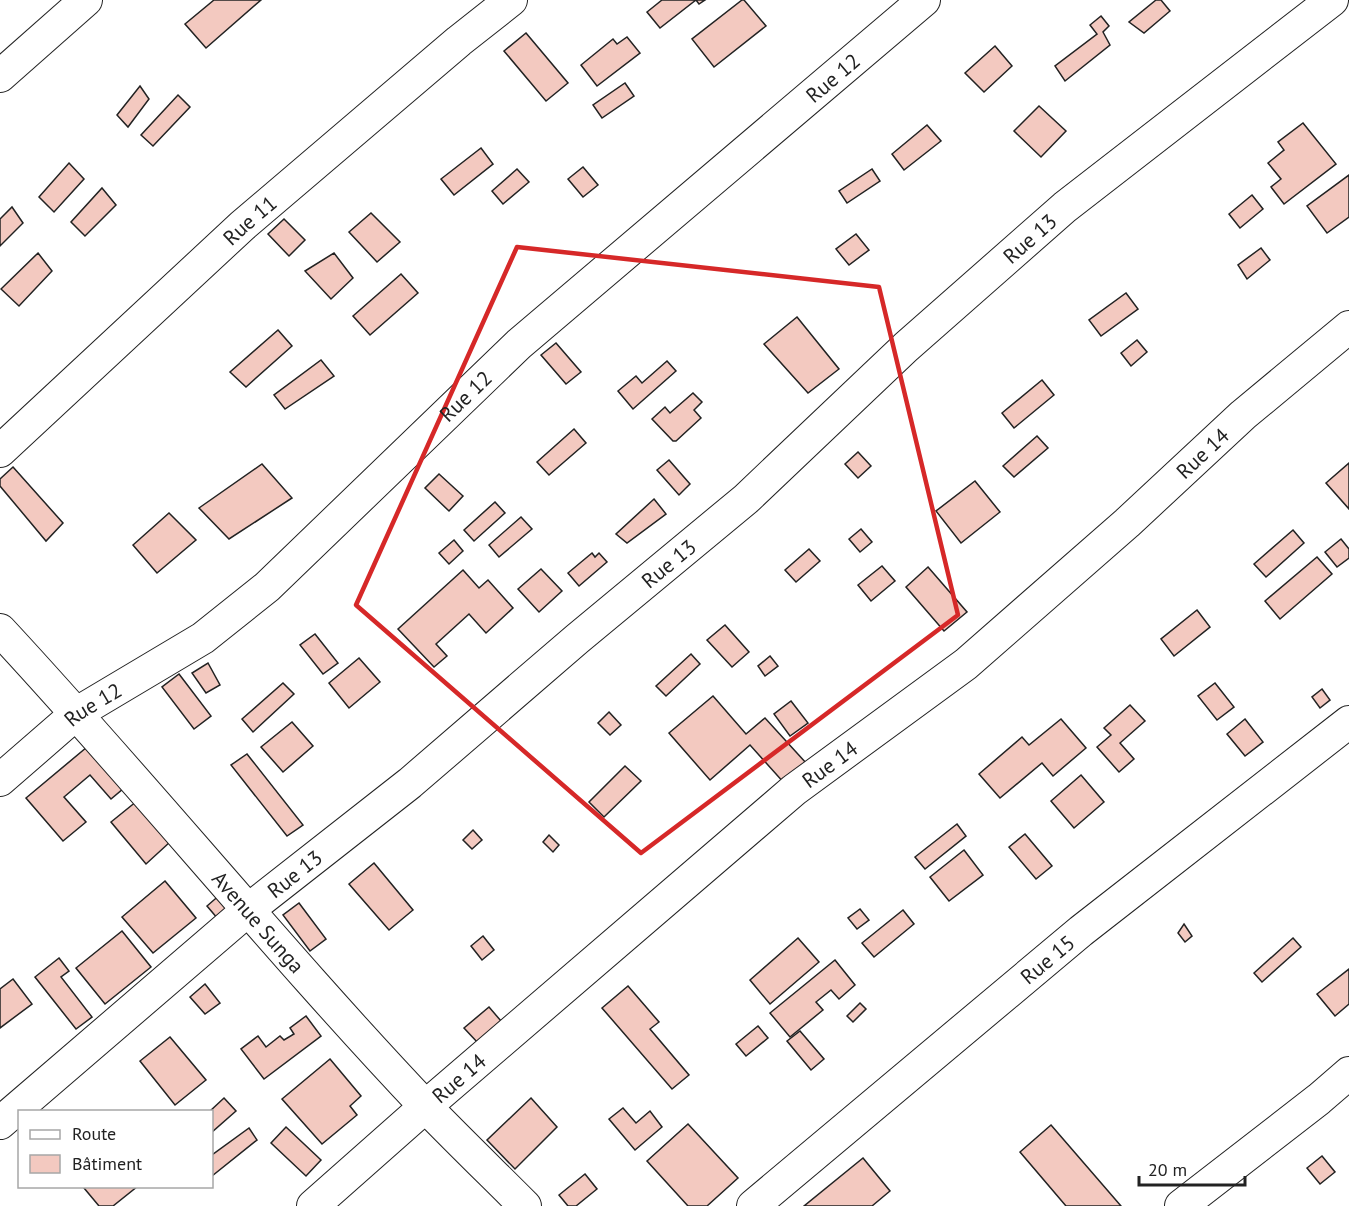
<svg xmlns="http://www.w3.org/2000/svg" width="1349" height="1206" viewBox="0 0 1349 1206" font-family="'PT Sans',sans-serif">
  <style>
    .building { fill: #f3c9c0; stroke: #222; stroke-width: 1.5 }
    .lines { fill: none; stroke-linecap: round; stroke-linejoin: round }
    .minor-casing { stroke: #222; stroke-width: 34 }
    .minor { stroke: #fff; stroke-width: 32 }
    .marked { fill: none; stroke: #d62828; stroke-width: 4.5; stroke-linejoin: round }
    .labels { text-anchor: middle; dominant-baseline: central; stroke-width: 4.5; stroke-linejoin: round; paint-order: stroke }
    .street-label { font-size: 21px; fill: #222; stroke: #fff }
  </style>
  <rect width="100%" height="100%" fill="#fff"/>
  <!-- building -->
  <g class="building">
    <path d="M214,0h47l-55,48 -21,-24z"/>
    <path d="M662,0h43l-6,4 -3,-4 -36,28 -13,-16z"/>
    <path d="M742,0h2l22,26 -52,41 -22,-28z"/>
    <path d="M1156,0h5l9,11 -26,22 -15,-11z"/>
    <path d="M1101,16l8,10 -6,6 7,13 -45,36 -10,-15 42,-32 -7,-9z"/>
    <path d="M526,33l42,50 -22,18 -42,-50z"/>
    <path d="M627,37l13,16 -43,33 -16,-21 32,-26 4,5z"/>
    <path d="M995,46l17,20 -28,26 -19,-19z"/>
    <path d="M625,83l9,13 -32,22 -9,-13z"/>
    <path d="M140,86l9,13 -21,28 -11,-12z"/>
    <path d="M178,95l12,12 -37,39 -12,-11z"/>
    <path d="M1039,106l27,25 -25,26 -27,-26z"/>
    <path d="M1303,123l33,41 -52,40 -13,-17 10,-8 -13,-16 16,-13 -6,-8z"/>
    <path d="M927,125l14,16 -37,29 -12,-16z"/>
    <path d="M481,148l12,16 -39,31 -13,-16z"/>
    <path d="M69,163l15,16 -30,33 -15,-15z"/>
    <path d="M583,167l15,18 -15,12 -15,-18z"/>
    <path d="M517,169l12,13 -26,22 -11,-13z"/>
    <path d="M872,169l8,12 -33,22 -8,-12z"/>
    <path d="M1349,175v42l-22,16 -20,-27z"/>
    <path d="M102,188l14,17 -31,31 -14,-14z"/>
    <path d="M1252,195l11,14 -23,19 -11,-14z"/>
    <path d="M12,207l11,16 -23,23v-27z"/>
    <path d="M371,213l29,29 -23,20 -28,-30z"/>
    <path d="M284,219l21,21 -16,16 -21,-22z"/>
    <path d="M856,234l13,16 -20,15 -13,-16z"/>
    <path d="M1261,248l9,12 -23,19 -9,-14z"/>
    <path d="M38,253l14,18 -33,35 -18,-17z"/>
    <path d="M334,253l19,25 -22,21 -26,-28z"/>
    <path d="M401,274l17,19 -48,42 -17,-19z"/>
    <path d="M1126,293l12,16 -37,27 -12,-16z"/>
    <path d="M797,317l42,52 -31,24 -44,-49z"/>
    <path d="M278,330l14,16 -46,41 -16,-15z"/>
    <path d="M1137,340l10,12 -16,14 -10,-13z"/>
    <path d="M556,343l25,29 -15,12 -25,-29z"/>
    <path d="M321,360l13,16 -49,33 -11,-14z"/>
    <path d="M667,361l9,10 -43,38 -15,-18 18,-15 6,7z"/>
    <path d="M1042,380l12,15 -40,33 -12,-15z"/>
    <path d="M693,393l9,9 -8,8 7,8 -25,23h-3l-21,-22 13,-12 5,6z"/>
    <path d="M574,429l12,14 -37,32 -12,-13z"/>
    <path d="M1037,436l11,12 -34,29 -11,-11z"/>
    <path d="M858,452l13,14 -13,12 -13,-14z"/>
    <path d="M669,460l21,24 -11,11 -22,-25z"/>
    <path d="M1349,463v46l-23,-26z"/>
    <path d="M262,464l30,34 -63,41 -30,-31z"/>
    <path d="M13,467l50,56 -17,18 -46,-55v-7z"/>
    <path d="M439,474l24,22 -14,15 -24,-23z"/>
    <path d="M975,481l25,31 -39,31 -25,-32z"/>
    <path d="M654,499l12,15 -39,29 -11,-9z"/>
    <path d="M495,502l10,11 -31,28 -10,-11z"/>
    <path d="M169,513l27,27 -39,33 -24,-28z"/>
    <path d="M521,517l11,12 -33,28 -10,-12z"/>
    <path d="M861,529l11,13 -12,10 -11,-13z"/>
    <path d="M1293,530l11,13 -38,34 -12,-13z"/>
    <path d="M1341,539l8,10v9l-12,9 -12,-15z"/>
    <path d="M454,540l9,11 -14,13 -10,-11z"/>
    <path d="M809,549l11,12 -24,21 -11,-12z"/>
    <path d="M592,553l3,4 4,-4 8,9 -28,24 -11,-13z"/>
    <path d="M1317,557l15,17 -52,45 -15,-18z"/>
    <path d="M882,566l13,15 -24,20 -13,-16z"/>
    <path d="M928,567l39,45 -23,19 -38,-44z"/>
    <path d="M541,569l21,22 -23,21 -21,-23z"/>
    <path d="M463,570l16,18 9,-8 25,28 -27,25 -17,-19 -33,30 11,12 -13,11 -36,-38z"/>
    <path d="M1197,610l13,17 -36,29 -13,-17z"/>
    <path d="M725,625l24,27 -17,15 -25,-27z"/>
    <path d="M315,634l23,29 -15,11 -23,-29z"/>
    <path d="M691,654l9,10 -34,32 -10,-10z"/>
    <path d="M770,656l8,10 -13,10 -7,-10z"/>
    <path d="M359,658l21,24 -31,26 -20,-25z"/>
    <path d="M208,663l12,22 -14,8 -14,-20z"/>
    <path d="M179,674l32,42 -17,13 -32,-42z"/>
    <path d="M283,683l11,11 -41,38 -11,-13z"/>
    <path d="M1215,683l19,24 -17,13 -19,-24z"/>
    <path d="M1322,689l8,11 -10,8 -8,-11z"/>
    <path d="M713,696l33,38 19,-16 42,46 -22,20 -35,-39 -40,35 -41,-47z"/>
    <path d="M791,701l17,22 -18,13 -16,-22z"/>
    <path d="M1130,705l15,16 -25,22 14,16 -15,13 -22,-25 14,-12 -7,-7z"/>
    <path d="M609,712l12,13 -11,10 -12,-12z"/>
    <path d="M1061,719l25,29 -33,28 -11,-13 -42,35 -21,-24 43,-37 7,8z"/>
    <path d="M1245,719l18,23 -18,14 -18,-22z"/>
    <path d="M292,722l21,24 -30,26 -22,-25z"/>
    <path d="M93,742l31,46 -13,11 -21,-24 -26,22 22,25 -23,19 -37,-43z"/>
    <path d="M247,754l56,71 -16,11 -56,-71z"/>
    <path d="M625,766l16,15 -37,36 -15,-15z"/>
    <path d="M1081,775l23,27 -30,26 -23,-27z"/>
    <path d="M137,801l33,41 -24,22 -35,-42z"/>
    <path d="M957,824l9,12 -41,33 -10,-12z"/>
    <path d="M473,830l9,10 -10,9 -9,-9z"/>
    <path d="M1025,834l27,32 -16,13 -27,-32z"/>
    <path d="M549,835l10,10 -6,7 -10,-10z"/>
    <path d="M964,850l19,25 -34,26 -19,-24z"/>
    <path d="M374,863l39,47 -24,20 -40,-46z"/>
    <path d="M165,881l31,37 -43,35 -31,-36z"/>
    <path d="M222,893l11,14 -15,12 -11,-13z"/>
    <path d="M299,903l27,36 -16,12 -27,-36z"/>
    <path d="M860,909l9,11 -12,9 -9,-11z"/>
    <path d="M903,910l11,14 -40,33 -12,-14z"/>
    <path d="M1184,924l8,12 -7,6 -7,-9z"/>
    <path d="M122,931l29,36 -46,37 -29,-36z"/>
    <path d="M483,936l11,14 -12,10 -11,-14z"/>
    <path d="M798,938l21,24 -49,42 -20,-24z"/>
    <path d="M1293,938l8,9 -39,35 -8,-9z"/>
    <path d="M59,958l10,13 -8,6 31,40 -16,12 -41,-52z"/>
    <path d="M835,960l20,25 -16,14 -8,-9 -15,12 7,8 -33,27 -20,-24z"/>
    <path d="M1349,969v35l-14,12 -18,-22z"/>
    <path d="M13,979l19,25 -32,24v-39z"/>
    <path d="M205,984l15,19 -15,11 -15,-17z"/>
    <path d="M628,986l31,36 -9,7 39,46 -17,14 -70,-81z"/>
    <path d="M860,1003l6,6 -13,13 -6,-6z"/>
    <path d="M489,1007l12,14 -23,22 -14,-15z"/>
    <path d="M306,1016l15,20 -57,43 -23,-30 17,-13 8,11 14,-11 4,4 10,-6 -4,-6z"/>
    <path d="M758,1026l10,12 -22,18 -10,-12z"/>
    <path d="M800,1031l24,28 -13,11 -24,-29z"/>
    <path d="M170,1037l36,43 -31,25 -35,-44z"/>
    <path d="M330,1059l31,37 -11,10 7,9 -35,29 -40,-45z"/>
    <path d="M224,1098l12,13 -24,21v-20h-3z"/>
    <path d="M531,1098l26,29 -42,42 -28,-29z"/>
    <path d="M623,1108l13,15 14,-12 12,16 -27,23 -26,-31z"/>
    <path d="M688,1124l50,54 -31,28h-19l-41,-45z"/>
    <path d="M1051,1125l70,81h-55l-46,-54z"/>
    <path d="M286,1127l35,33 -15,16 -35,-33z"/>
    <path d="M249,1128l8,12 -45,36v-21z"/>
    <path d="M1322,1156l13,16 -15,12 -13,-16z"/>
    <path d="M863,1158l27,33 -18,15h-68z"/>
    <path d="M585,1174l12,15 -21,17h-8l-9,-11z"/>
    <path d="M86,1186h52l-25,20h-14l-15,-18z"/>
  </g>
  <g class="lines">
    <!-- minor casing -->
    <g class="minor-casing">
      <g id="minor">
        <path d="M0,76l86,-76"/>
        <path id="s1" d="M0,451l242,-225 217,-185 52,-41"/>
        <path id="s2" d="M0,630c145,156 279,322 426,477 32,33 66,66 99,99"/>
        <path id="s3" d="M0,780l77,-67 126,-75 64,-51 252,-243 405,-344"/>
        <path id="s4" d="M0,1123l248,-213 162,-127 167,-144 169,-140 160,-152 159,-140 267,-207"/>
        <path id="s5" d="M313,1206l113,-100 368,-316 172,-126 161,-141 116,-108 106,-88"/>
        <path id="s6" d="M753,1206l328,-275 268,-209"/>
        <path d="M1181,1206l138,-107 30,-26"/>
      </g>
    </g>
    <!-- minor -->
    <use href="#minor" class="minor"/>
  </g>
  <!-- marked area -->
  <path class="marked" d="M517,247l362,40 79,328 -317,238 -285,-248z"/>
  <g class="labels">
    <!-- street labels -->
    <g class="street-label">
      <text stroke="none"><textPath href="#s3" startOffset="1092">Rue 12</textPath></text>
      <text stroke="none"><textPath href="#s1" startOffset="340">Rue 11</textPath></text>
      <text stroke="none"><textPath href="#s4" startOffset="1358">Rue 13</textPath></text>
      <text stroke="none"><textPath href="#s3" startOffset="606">Rue 12</textPath></text>
      <text stroke="none"><textPath href="#s5" startOffset="1166">Rue 14</textPath></text>
      <text stroke="none"><textPath href="#s4" startOffset="872">Rue 13</textPath></text>
      <text stroke="none"><textPath href="#s3" startOffset="120">Rue 12</textPath></text>
      <text stroke="none"><textPath href="#s5" startOffset="680">Rue 14</textPath></text>
      <text stroke="none"><textPath href="#s4" startOffset="386">Rue 13</textPath></text>
      <text stroke="none"><textPath href="#s2" startOffset="390">Avenue Sunga</textPath></text>
      <text stroke="none"><textPath href="#s6" startOffset="384">Rue 15</textPath></text>
      <text stroke="none"><textPath href="#s5" startOffset="194">Rue 14</textPath></text>
    </g>
  </g>
  <!-- legend -->
  <rect x="18" y="1110" width="195" height="78" fill="#ffffff" stroke="#a7a7a7" stroke-width="1.5"/>
  <rect x="30" y="1130" width="30" height="9" fill="#ffffff" stroke="#a7a7a7" stroke-width="1.5"/>
  <text x="72" y="1140" font-size="18" fill="#222222">Route</text>
  <rect x="30" y="1155" width="30" height="18" fill="#f3c9c0" stroke="#a7a7a7" stroke-width="1.5"/>
  <text x="72" y="1170" font-size="18" fill="#222222">Bâtiment</text>
  <!-- scale -->
  <path d="M1139 1176v9h106v-9" fill="none" stroke="#222222" stroke-width="3"/>
  <text x="1148" y="1176" font-size="18" fill="#222222" stroke="#ffffff" stroke-width="4.5" paint-order="stroke">20 m</text>
</svg>
